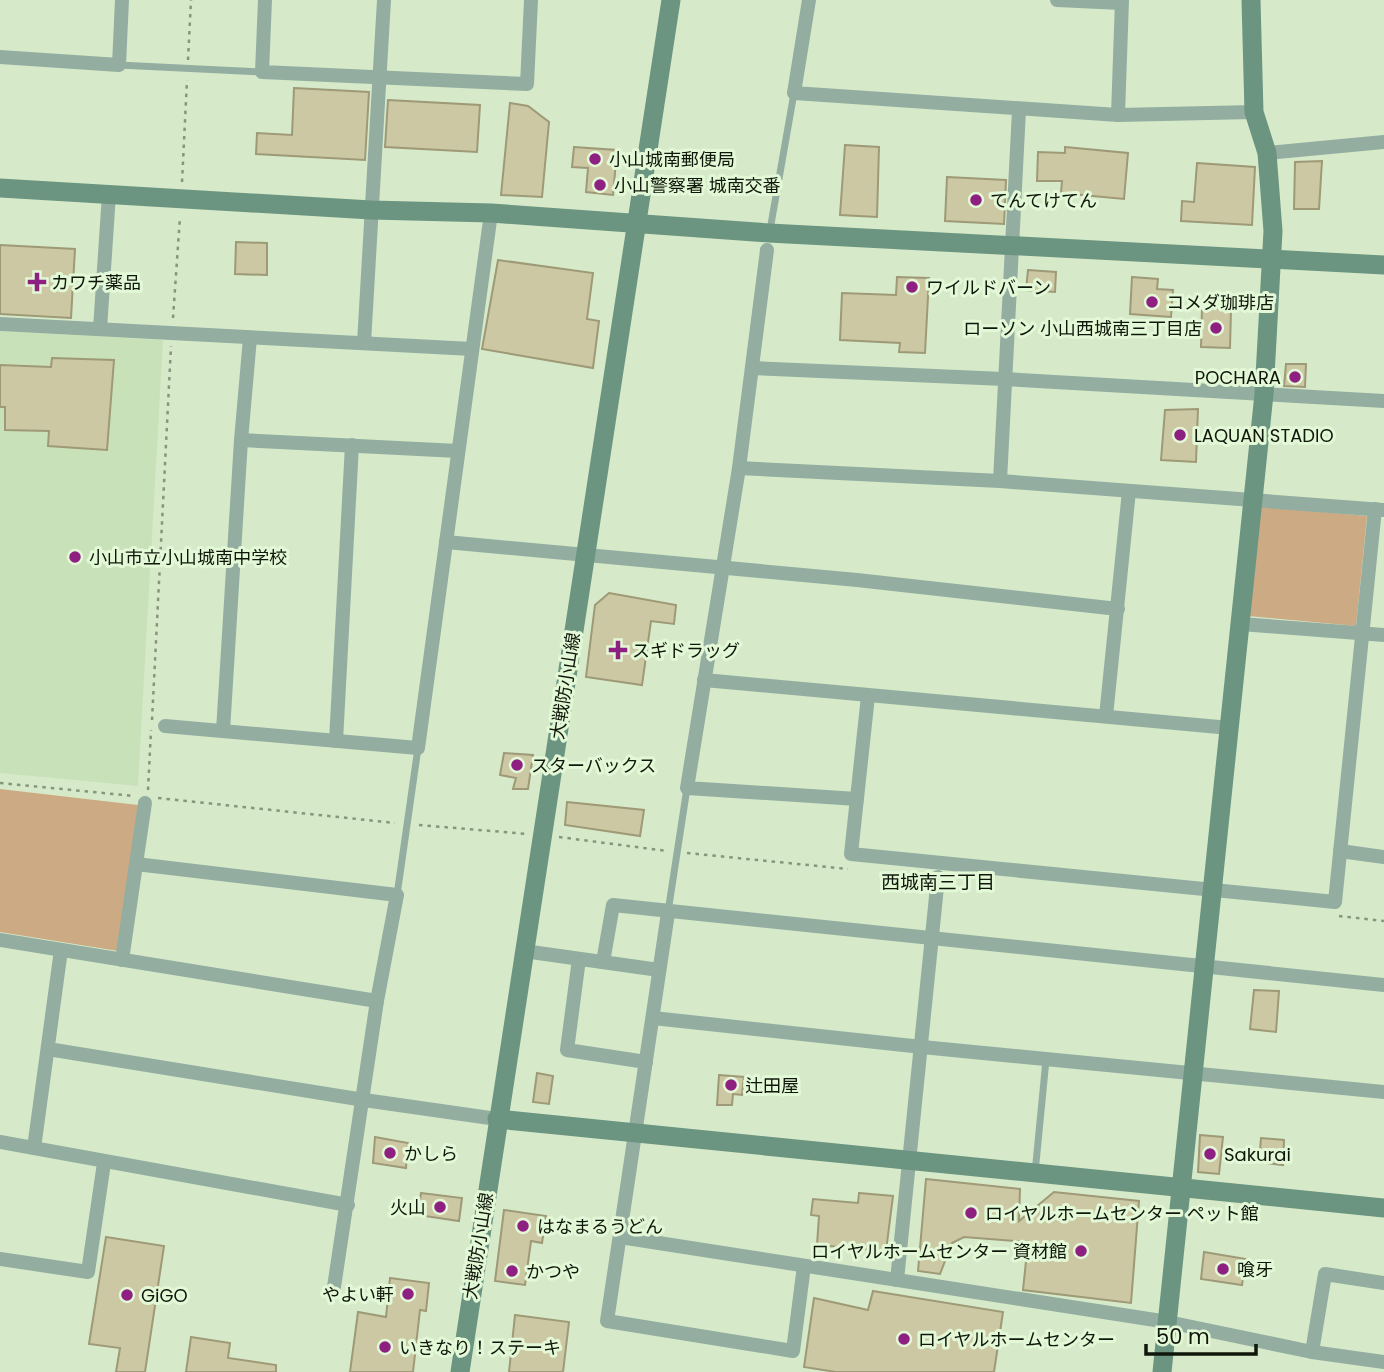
<svg xmlns="http://www.w3.org/2000/svg" width="1384" height="1372" viewBox="0 0 1384 1372" font-family="Poppins,'Noto Sans JP',sans-serif">
  <style>
    .built { fill: #c9e1b9 }
    .green { fill: #ccaa84 }
    .building { fill: #cdc8a4; stroke: #9e9976; stroke-width: 2 }
    .lines { fill: none; stroke-linecap: round; stroke-linejoin: round }
    .path { stroke: #86957c; stroke-width: 2.5; stroke-dasharray: 3.5 5; stroke-linecap: butt }
    .lane { stroke: #93aea1; stroke-width: 7 }
    .street { stroke: #93aea1; stroke-width: 14 }
    .secondary { stroke: #6b9481; stroke-width: 19 }
    .poi-dot { fill: #8e2082; stroke: #e3f8d6; stroke-width: 2.5 }
    .labels { text-anchor: middle; dominant-baseline: central; stroke-width: 6; stroke-linejoin: round; paint-order: stroke }
    .poi-label { font-size: 18px; fill: #0f160a; stroke: #e3f8d6; text-anchor: start }
    .street-label { font-size: 18px; fill: #0f160a; stroke: #e3f8d6 }
    .neighbourhood-label { font-size: 19px; fill: #0f160a; stroke: #e3f8d6 }
  </style>
  <rect width="100%" height="100%" fill="#d6eac9"/>
  <!-- built -->
  <path class="built" d="M0,331l163,9 -25,446 -138,-13z"/>
  <!-- green -->
  <g class="green">
    <path d="M1258,506l109,10 -11,110 -108,-10z"/>
    <path d="M0,789l138,16 -20,146 -118,-19z"/>
  </g>
  <!-- building -->
  <g class="building">
    <path d="M294,88l75,4 -4,68 -109,-6 1,-21 35,2z"/>
    <path d="M388,100l92,5 -3,47 -92,-5z"/>
    <path d="M510,103l18,3 21,16 -7,75 -41,-2z"/>
    <path d="M845,145l34,2 -2,70 -37,-2z"/>
    <path d="M574,147l43,3 -4,45 -27,-3 2,-24 -16,-1z"/>
    <path d="M1065,147l63,6 -4,46 -63,-6 1,-12h-25l1,-29 27,1z"/>
    <path d="M1322,161l-3,48h-25l1,-47z"/>
    <path d="M1197,163l58,4 -3,58 -71,-4 1,-20 12,1z"/>
    <path d="M947,177l59,3 -2,44 -59,-3z"/>
    <path d="M236,242l31,1v32l-32,-1z"/>
    <path d="M0,245l75,4 -4,69 -71,-4z"/>
    <path d="M498,260l95,13 -6,46 12,2 -6,47 -111,-19z"/>
    <path d="M1028,270l28,2 -1,20 -29,-2z"/>
    <path d="M897,277l32,1 -4,75 -26,-1 1,-9 -60,-3 2,-47 54,2z"/>
    <path d="M1132,277l26,2 -1,10 16,1 -2,27 -41,-3z"/>
    <path d="M1202,308l29,1 -1,39 -29,-1z"/>
    <path d="M52,358l62,2 -7,90 -59,-4 1,-15 -44,-1v-23h-5v-42l51,2z"/>
    <path d="M1286,364h20l-1,23 -21,-1z"/>
    <path d="M1198,409l-2,53 -35,-2 4,-50z"/>
    <path d="M609,593l67,12 -2,19 -23,-3 -9,64 -56,-8 9,-72z"/>
    <path d="M504,753l29,2 -5,34h-15l3,-11 -16,-3z"/>
    <path d="M567,802l77,8 -4,26 -75,-11z"/>
    <path d="M1254,990l25,1 -3,41 -26,-3z"/>
    <path d="M537,1073l16,3 -4,28 -16,-2z"/>
    <path d="M719,1075l25,2 -2,18 -9,-1 -1,11h-15z"/>
    <path d="M1200,1135l23,2 -4,37 -21,-2z"/>
    <path d="M375,1137l33,6 -2,25 -33,-5z"/>
    <path d="M1261,1138l23,2 -1,25 -24,-3z"/>
    <path d="M926,1179l94,10 -1,32 35,-29 85,9 -8,102 -108,-13 5,-48 -64,-5 -12,6 -12,31 -22,-3z"/>
    <path d="M421,1193l41,5 -3,23 -41,-6z"/>
    <path d="M859,1193l34,3 -7,55 -69,-6 2,-29 -8,-1 2,-16 45,4z"/>
    <path d="M504,1210l42,6 -4,27 -11,-2 -6,44 -30,-4z"/>
    <path d="M106,1237l58,9 -19,126h-29l4,-24 -31,-4z"/>
    <path d="M1204,1252l42,7 -4,26 -41,-6z"/>
    <path d="M390,1278l39,5 -3,28 -6,-1 -7,62h-63l8,-60 28,5z"/>
    <path d="M873,1291l130,21 -9,60h-158l-32,-5 10,-69 54,12z"/>
    <path d="M515,1315l54,7 -6,50h-54z"/>
    <path d="M191,1337l39,6 -2,15 48,7v7h-90z"/>
  </g>
  <g class="lines">
    <!-- path -->
    <g class="path">
      <path d="M188,60l3,-60"/>
      <path d="M182,182l5,-102"/>
      <path d="M173,318l7,-101"/>
      <path d="M152,720l19,-374"/>
      <path d="M0,783l134,13"/>
      <path d="M148,790l3,-60"/>
      <path d="M158,798l237,25"/>
      <path d="M419,825l109,9"/>
      <path d="M559,837l108,14"/>
      <path d="M687,853l161,16"/>
      <path d="M1339,916l45,5"/>
    </g>
    <!-- lane -->
    <g class="lane">
      <path d="M119,65l143,7"/>
      <path d="M770,230l24,-137"/>
      <path d="M397,895l21,-147"/>
      <path d="M668,912l19,-124"/>
      <path d="M1035,1173l11,-113"/>
    </g>
    <!-- street -->
    <g class="street">
      <path d="M265,0l-3,72 265,12 4,-84"/>
      <path d="M809,0l-15,93 324,22 136,-3"/>
      <path d="M1057,0l64,3"/>
      <path d="M0,57l119,8 3,-65"/>
      <path d="M1118,115l4,-115"/>
      <path d="M1267,153l117,-11"/>
      <path d="M767,250l-28,218 -52,320 170,11"/>
      <path d="M0,324l472,25"/>
      <path d="M100,329l9,-135"/>
      <path d="M364,343l20,-343"/>
      <path d="M752,368l252,11 380,22"/>
      <path d="M241,440l217,11"/>
      <path d="M739,468l261,13 383,29"/>
      <path d="M1000,481l19,-371"/>
      <path d="M446,542l411,38 261,29"/>
      <path d="M1241,624l143,11"/>
      <path d="M704,680l526,48"/>
      <path d="M868,696l-17,158 484,48 40,-393"/>
      <path d="M1106,716l23,-225"/>
      <path d="M165,726l253,22 73,-535"/>
      <path d="M223,731l18,-291 9,-102"/>
      <path d="M336,741l16,-296"/>
      <path d="M1340,851l44,6"/>
      <path d="M136,864l9,-61"/>
      <path d="M668,913l-61,408 186,30 11,-85"/>
      <path d="M0,940l377,61"/>
      <path d="M524,951l135,19"/>
      <path d="M579,959l-12,91 79,12"/>
      <path d="M122,960l14,-96 261,31 -20,106 -43,286"/>
      <path d="M603,962l10,-57 771,80"/>
      <path d="M653,1018l269,29 462,45"/>
      <path d="M48,1049l316,51 133,19"/>
      <path d="M0,1142l348,63"/>
      <path d="M34,1148l27,-198"/>
      <path d="M620,1237l548,85 144,30 72,10"/>
      <path d="M0,1259l88,13 16,-109"/>
      <path d="M897,1280l41,-403"/>
      <path d="M1312,1352l13,-78 59,9"/>
    </g>
    <!-- secondary -->
    <g class="secondary">
      <path d="M0,188l371,22 120,3 278,20 615,32"/>
      <path d="M497,1119l887,89"/>
      <path d="M460,1372l211,-1372"/>
      <path d="M1162,1372l102,-978 9,-163 -6,-78 -13,-41 -3,-112"/>
    </g>
  </g>
  <!-- markers -->
  <g class="poi-dot">
    <circle cx="595" cy="159" r="7"/>
    <circle cx="600" cy="185" r="7"/>
    <circle cx="976" cy="200" r="7"/>
    <path d="M33.5 271.5h7v7h7v7h-7v7h-7v-7h-7v-7h7z"/>
    <circle cx="912" cy="287" r="7"/>
    <circle cx="1152" cy="302" r="7"/>
    <circle cx="1216" cy="328" r="7"/>
    <circle cx="1295" cy="377" r="7"/>
    <circle cx="1180" cy="435" r="7"/>
    <circle cx="75" cy="557" r="7"/>
    <path d="M614.5 639.5h7v7h7v7h-7v7h-7v-7h-7v-7h7z"/>
    <circle cx="517" cy="765" r="7"/>
    <circle cx="731" cy="1085" r="7"/>
    <circle cx="390" cy="1153" r="7"/>
    <circle cx="1210" cy="1154" r="7"/>
    <circle cx="440" cy="1207" r="7"/>
    <circle cx="971" cy="1213" r="7"/>
    <circle cx="523" cy="1226" r="7"/>
    <circle cx="1081" cy="1251" r="7"/>
    <circle cx="1223" cy="1269" r="7"/>
    <circle cx="512" cy="1271" r="7"/>
    <circle cx="408" cy="1294" r="7"/>
    <circle cx="127" cy="1295" r="7"/>
    <circle cx="904" cy="1339" r="7"/>
    <circle cx="385" cy="1347" r="7"/>
  </g>
  <g class="labels">
    <!-- poi labels -->
    <g class="poi-label">
      <text x="609" y="159">小山城南郵便局</text>
      <text x="614" y="185">小山警察署 城南交番</text>
      <text x="990" y="200">てんてけてん</text>
      <text x="51" y="282">カワチ薬品</text>
      <text x="926" y="287">ワイルドバーン</text>
      <text x="1166" y="302">コメダ珈琲店</text>
      <text x="1202" y="328" text-anchor="end">ローソン 小山西城南三丁目店</text>
      <text x="1281" y="377" text-anchor="end">POCHARA</text>
      <text x="1194" y="435">LAQUAN STADIO</text>
      <text x="89" y="557">小山市立小山城南中学校</text>
      <text x="632" y="650">スギドラッグ</text>
      <text x="531" y="765">スターバックス</text>
      <text x="745" y="1085">辻田屋</text>
      <text x="404" y="1153">かしら</text>
      <text x="1224" y="1154">Sakurai</text>
      <text x="426" y="1207" text-anchor="end">火山</text>
      <text x="985" y="1213">ロイヤルホームセンター ペット館</text>
      <text x="537" y="1226">はなまるうどん</text>
      <text x="1067" y="1251" text-anchor="end">ロイヤルホームセンター 資材館</text>
      <text x="1237" y="1269">喰牙</text>
      <text x="526" y="1271">かつや</text>
      <text x="394" y="1294" text-anchor="end">やよい軒</text>
      <text x="141" y="1295">GiGO</text>
      <text x="918" y="1339">ロイヤルホームセンター</text>
      <text x="399" y="1347">いきなり！ステーキ</text>
    </g>
    <!-- street labels -->
    <g class="street-label">
      <text transform="translate(565 686) rotate(-81)">大戦防小山線</text>
      <text transform="translate(478 1246) rotate(-81)">大戦防小山線</text>
    </g>
    <!-- neighbourhood labels -->
    <g class="neighbourhood-label">
      <text x="938" y="882">西城南三丁目</text>
    </g>
  </g>
  <!-- scale -->
  <path d="M1146 1344v10h110v-10" fill="none" stroke="#0f160a" stroke-width="3.5"/>
  <text x="1156" y="1344" font-size="21" fill="#0f160a" stroke="#e3f8d6" stroke-width="5" paint-order="stroke">50 m</text>
</svg>
